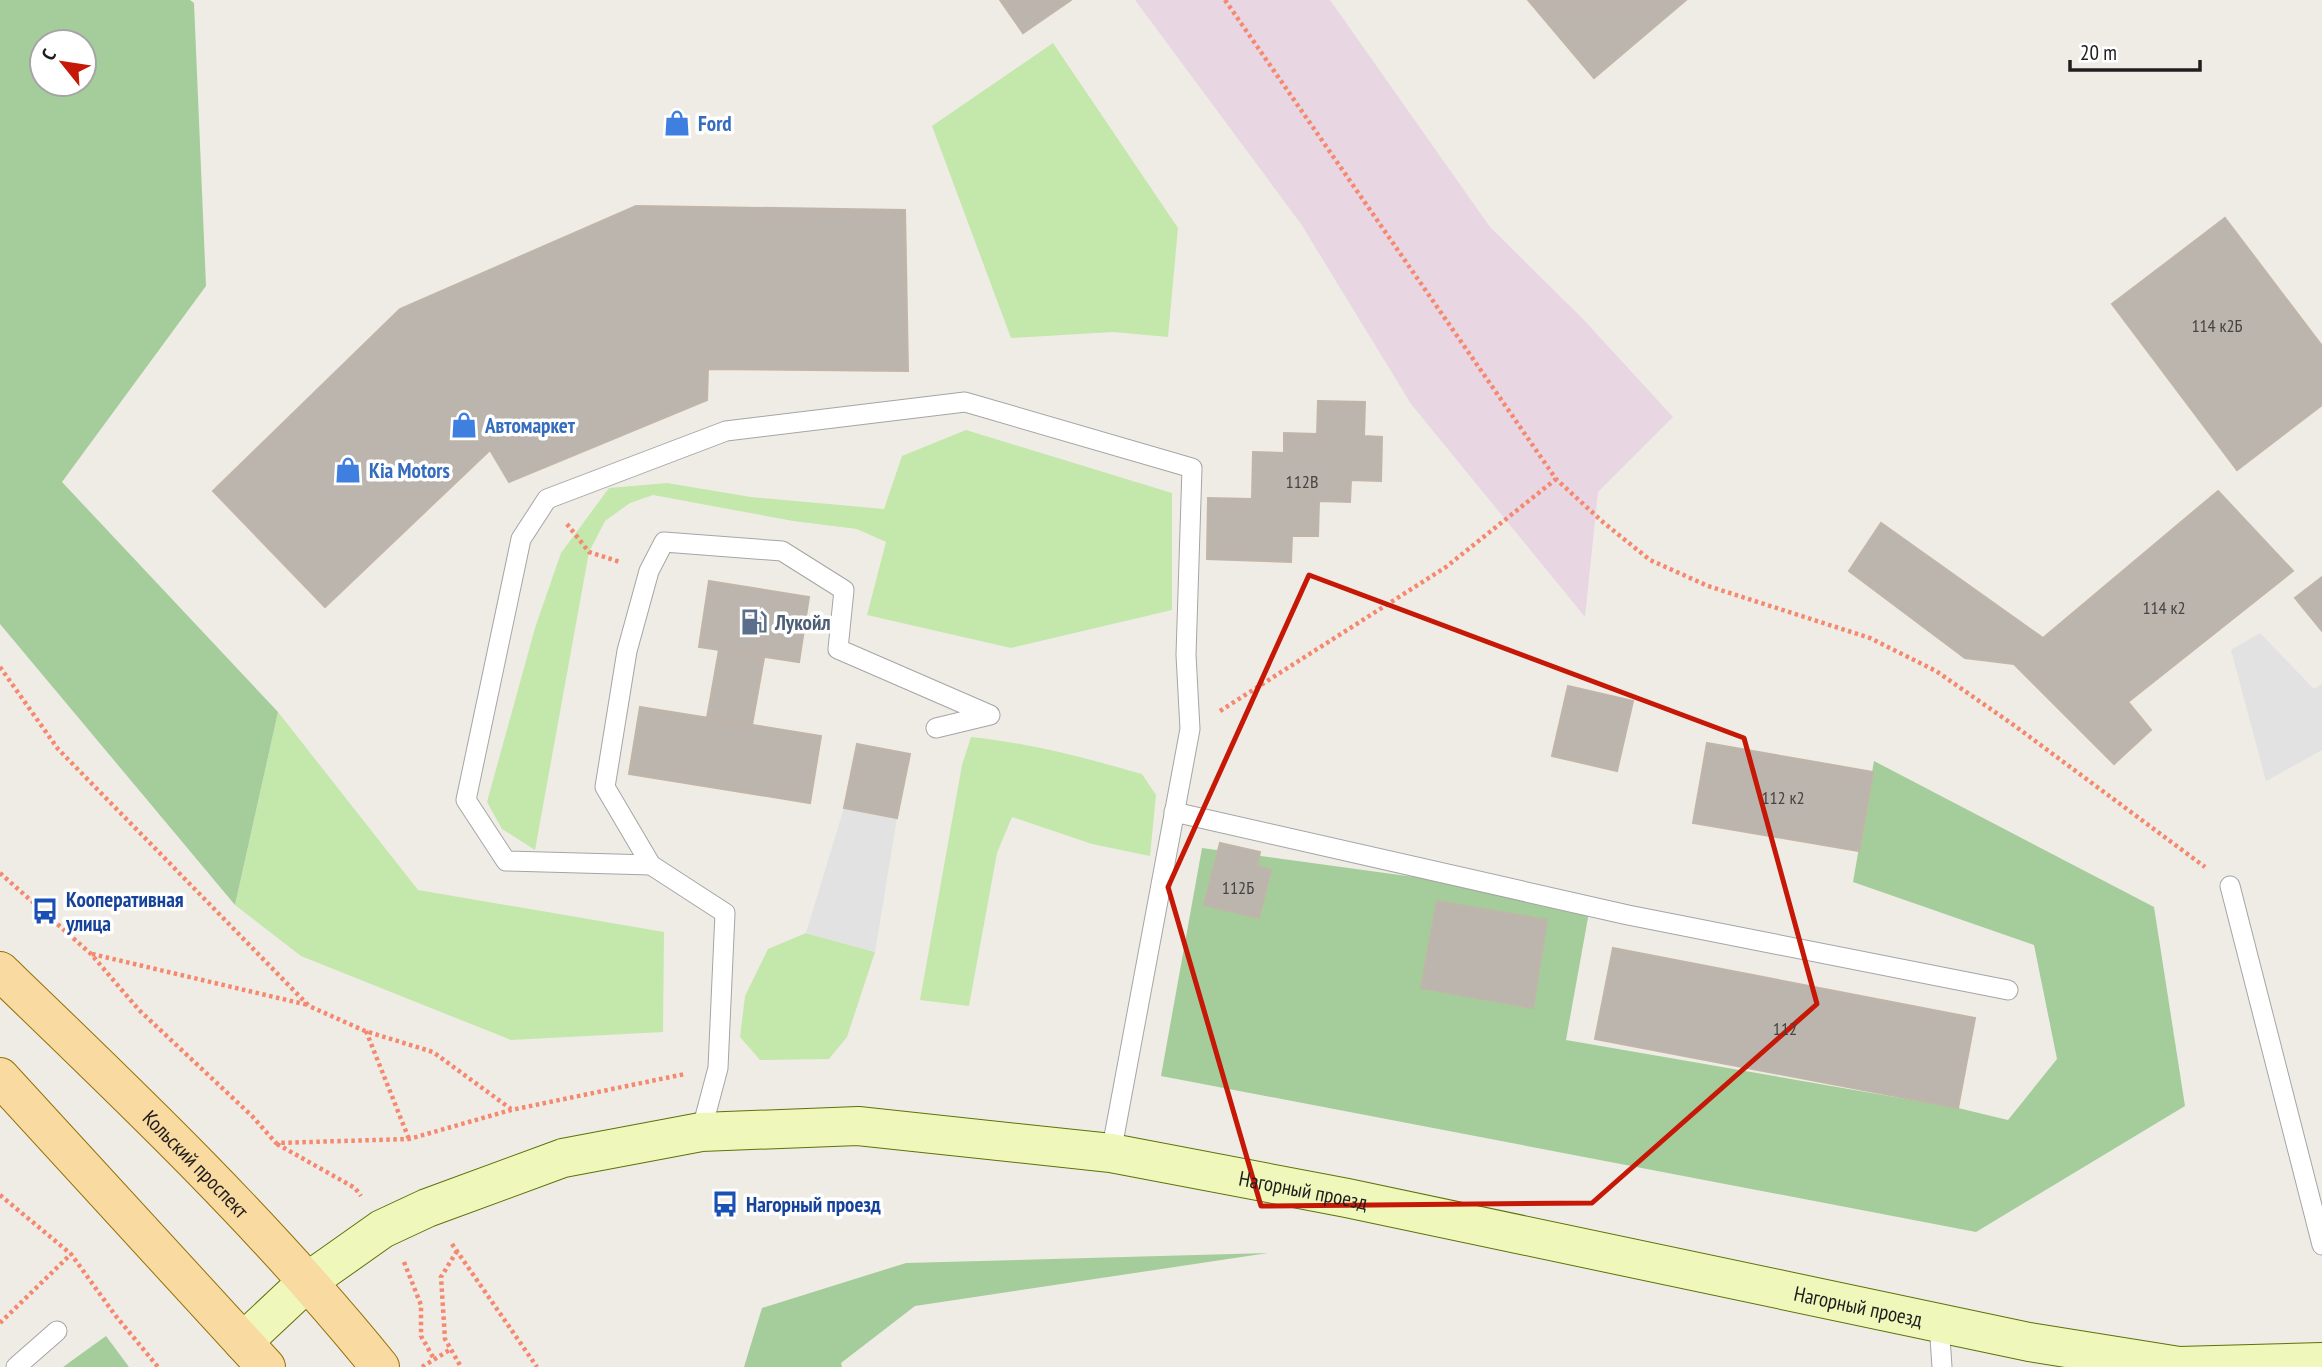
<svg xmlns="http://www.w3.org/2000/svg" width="2322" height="1367" viewBox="0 0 2322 1367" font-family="'PT Sans Narrow',sans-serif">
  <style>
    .industrial { fill: #e8d7e3 }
    .grass { fill: #c4e7ac }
    .forest { fill: #a5cd9b; fill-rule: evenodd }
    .parking { fill: #e2e2e2 }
    .building { fill: #bbb5ae; stroke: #c0b5a8; stroke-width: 2 }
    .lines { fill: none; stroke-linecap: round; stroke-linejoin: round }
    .service-casing { stroke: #a5a5a5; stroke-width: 21 }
    .secondary-casing { stroke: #5d7208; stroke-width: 40 }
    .primary-casing { stroke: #947105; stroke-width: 40 }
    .path { stroke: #f58970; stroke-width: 4.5; stroke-dasharray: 3.5 3.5; stroke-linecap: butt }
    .service { stroke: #fff; stroke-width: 19 }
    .secondary { stroke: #eff7ba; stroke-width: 38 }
    .primary { stroke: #f9daa0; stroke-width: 38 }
    .marked { fill: none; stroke: #c61807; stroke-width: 5; stroke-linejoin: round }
    .labels { text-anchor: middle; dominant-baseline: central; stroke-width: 7; stroke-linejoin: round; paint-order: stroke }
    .number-label { font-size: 18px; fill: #454442 }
    .shop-label { font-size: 21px; font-weight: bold; fill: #366cbe; stroke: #fff; text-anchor: start }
    .service-label { font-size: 21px; font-weight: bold; fill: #4e5e75; stroke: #fff; text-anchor: start }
    .transit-label { font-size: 21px; font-weight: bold; fill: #164399; stroke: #fff; text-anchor: start }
    .street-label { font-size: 21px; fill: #1e1e1e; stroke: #fff }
  </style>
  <rect width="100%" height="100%" fill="#efece5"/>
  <!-- industrial -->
  <path class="industrial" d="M1135,0h195l160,227 93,92 90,98 -75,75 -13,125 -174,-213 -110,-180z"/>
  <!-- grass -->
  <g class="grass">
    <path d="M1053,43l125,185 -10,109 -55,-5 -102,6 -79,-212z"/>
    <path d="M966,430l206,63v117l-161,38 -144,-33 19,-73 -29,-13 -64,-8 -140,-26 -23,8 -25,18 -16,31 -54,298 -33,-21 -15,-27 48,-174 26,-75 48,-65 58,-5 84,14 133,12 18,-53z"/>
    <path d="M278,712l140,178 246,42 -1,100 -152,8 -210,-84 -66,-51z"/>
    <path d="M971,737c58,6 115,21 171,37l14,21 -6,61 -58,-12 -80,-27 -15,36 -28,153 -49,-6 42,-235z"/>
    <path d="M806,933l69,19 -28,85 -18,22 -69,1 -20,-23 5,-41 23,-47z"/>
  </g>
  <!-- forest -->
  <g class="forest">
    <path d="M0,0h190l4,3 12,283 -144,196 216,230 -43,193 -235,-281zM42,42h42v42h-42z"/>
    <path d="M1874,761l280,146 31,199 -209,126 -815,-156 41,-228 389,53 -25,139 392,68 50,12 49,-61 -23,-114 -181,-63z"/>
    <path d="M1268,1253l-353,53 -74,57 1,4h-98l18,-59 144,-45z"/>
    <path d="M106,1336l23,31h-66z"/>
  </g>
  <!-- parking -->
  <g class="parking">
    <path d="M2260,633l54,56 8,-5v66l-56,31 -35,-131z"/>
    <path d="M844,808l53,10 -22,134 -69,-19z"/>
  </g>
  <!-- building -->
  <g class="building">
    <path d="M1000,0h71l-48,33z"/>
    <path d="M1528,0h158l-92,78z"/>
    <path d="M636,206l269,4 3,161 -200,-2 -1,31 -198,82 -19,-32 -165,157 -112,-116 187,-182z"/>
    <path d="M2225,218l97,128v59l-85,65 -125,-166z"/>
    <path d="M1318,401l47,1 -1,34 18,1 -1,44 -30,-1 -1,22 -31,-1 -1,35h-26l-1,26 -84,-3 1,-61 44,1 1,-47 31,1v-20l33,1z"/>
    <path d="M2218,491l75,80 -165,131 23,28 -37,34 -100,-100 -49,-6 -116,-87 32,-48 162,115z"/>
    <path d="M2322,577v54l-27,-33z"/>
    <path d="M709,581l100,16 -10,65 -100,-15z"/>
    <path d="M719,650l45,8 -12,67 -45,-7z"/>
    <path d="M1568,686l65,15 -16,70 -65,-15z"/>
    <path d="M640,707l181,29 -11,67 -181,-29z"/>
    <path d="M1707,743l166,29 -14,79 -166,-28z"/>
    <path d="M857,744l53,10 -13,64 -53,-10z"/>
    <path d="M1220,843l40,9 -3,14 14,4 -12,48 -55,-13z"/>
    <path d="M1437,901l110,19 -14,88 -112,-20z"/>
    <path d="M1613,948l362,70 -17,90 -363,-69z"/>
  </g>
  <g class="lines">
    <!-- service casing -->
    <g class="service-casing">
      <g id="service">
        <path d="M1174,812l454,103 380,75"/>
        <path d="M651,865l-145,-4 -40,-61 55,-261 26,-40 179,-68 239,-29 227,66 -6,187 4,74 -79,424"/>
        <path d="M2230,886l92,359"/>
        <path d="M701,1132l17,-64 7,-155 -74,-48 -46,-78 22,-136 22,-80 15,-29 118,9 62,39 -6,59 152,66 -54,13"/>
        <path d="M1939,1323l3,44"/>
        <path d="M16,1367l41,-36"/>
      </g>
    </g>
    <!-- secondary casing -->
    <g class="secondary-casing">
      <g id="secondary">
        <path id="s1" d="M243,1342l64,-60 75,-53 45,-21 136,-50 138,-26 157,-6 253,27 236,45 682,144 150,24 143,-4"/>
      </g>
    </g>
    <!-- primary casing -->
    <g class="primary-casing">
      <g id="primary">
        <path id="s2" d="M0,971c131,126 265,254 380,396"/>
        <path d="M0,1077l266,290"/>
      </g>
    </g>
    <!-- path -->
    <g class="path">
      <path d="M1225,0l331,479 48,44 46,37 58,26 162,52 66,33 79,55 190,141"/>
      <path d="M567,524l22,28 31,10"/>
      <path d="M0,667l58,82 251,257 56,25 68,21 78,57"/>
      <path d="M1220,711l226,-144 110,-88"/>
      <path d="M0,873l91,81 48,56 113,106 24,27 133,-4 102,-29 174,-36"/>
      <path d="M92,954l216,51"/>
      <path d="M366,1031l43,108"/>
      <path d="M277,1144l78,44 6,8"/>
      <path d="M0,1195l71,59 44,61 43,52"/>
      <path d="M452,1244l85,123"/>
      <path d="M457,1251l-16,26 4,62 16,28"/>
      <path d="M404,1262l17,43v31l13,23"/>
      <path d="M0,1323l71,-69"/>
      <path d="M422,1367l29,-18"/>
    </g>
    <!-- service -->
    <use href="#service" class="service"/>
    <!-- secondary -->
    <use href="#secondary" class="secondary"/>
    <!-- primary -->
    <use href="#primary" class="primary"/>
  </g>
  <!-- marked area -->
  <path class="marked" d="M1309,575l435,163 73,266 -225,199 -331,3 -93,-319z"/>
  <!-- icons -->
  <defs>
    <g id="shop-bare" transform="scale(2.1)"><path d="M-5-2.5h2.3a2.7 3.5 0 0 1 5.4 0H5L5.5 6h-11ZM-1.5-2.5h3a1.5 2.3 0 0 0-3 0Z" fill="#3f7fe0" stroke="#fff" stroke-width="2.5" paint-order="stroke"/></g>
    <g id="fuel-bare" transform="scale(2.1)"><path d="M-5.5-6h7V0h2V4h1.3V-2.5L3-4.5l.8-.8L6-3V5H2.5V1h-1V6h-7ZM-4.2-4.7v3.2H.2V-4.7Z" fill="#5c6f8a" stroke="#fff" stroke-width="2.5" paint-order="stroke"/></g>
    <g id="bus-bare" transform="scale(2.1)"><path d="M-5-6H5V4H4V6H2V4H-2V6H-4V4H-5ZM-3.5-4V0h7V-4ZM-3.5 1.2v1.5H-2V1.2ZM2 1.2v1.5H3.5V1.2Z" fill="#1a4fb4" stroke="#fff" stroke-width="2.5" paint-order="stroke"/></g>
  </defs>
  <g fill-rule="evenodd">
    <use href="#shop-bare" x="677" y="123"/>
    <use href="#shop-bare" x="464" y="425"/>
    <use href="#shop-bare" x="348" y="470"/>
    <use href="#fuel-bare" x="754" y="622"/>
    <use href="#bus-bare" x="45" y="911"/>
    <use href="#bus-bare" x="725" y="1204"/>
  </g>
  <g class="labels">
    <!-- number labels -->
    <g class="number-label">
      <text x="2217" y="325">114 к2Б</text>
      <text x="1302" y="481">112В</text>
      <text x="2164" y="607">114 к2</text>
      <text x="1783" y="797">112 к2</text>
      <text x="1238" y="887">112Б</text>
      <text x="1785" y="1028">112</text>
    </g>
    <!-- shop labels -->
    <g class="shop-label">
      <text x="698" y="123">Ford</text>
      <text x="485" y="425">Автомаркет</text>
      <text x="369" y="470">Kia Motors</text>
    </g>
    <!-- service labels -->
    <g class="service-label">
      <text x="775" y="622">Лукойл</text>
    </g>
    <!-- transit labels -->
    <g class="transit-label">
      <text x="66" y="899">Кооперативная<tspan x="66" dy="24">улица</tspan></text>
      <text x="746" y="1204">Нагорный проезд</text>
    </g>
    <!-- street labels -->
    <g class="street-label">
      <text stroke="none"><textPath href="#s2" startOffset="275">Кольский проспект</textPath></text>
      <text stroke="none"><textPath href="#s1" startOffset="1122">Нагорный проезд</textPath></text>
      <text stroke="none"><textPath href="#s1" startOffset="1689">Нагорный проезд</textPath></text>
    </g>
  </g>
  <!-- north arrow -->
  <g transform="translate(63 63) rotate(300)"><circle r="33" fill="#ffffff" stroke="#a5a5a5" stroke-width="2"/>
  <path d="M0-5L12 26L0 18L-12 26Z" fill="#c61807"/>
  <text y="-10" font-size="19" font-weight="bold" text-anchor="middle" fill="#1e1e1e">С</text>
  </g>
  <!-- scale -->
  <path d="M2070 60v10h130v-10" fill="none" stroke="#1e1e1e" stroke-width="3.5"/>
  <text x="2080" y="60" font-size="21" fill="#1e1e1e" stroke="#ffffff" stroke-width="5" paint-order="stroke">20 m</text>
</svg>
